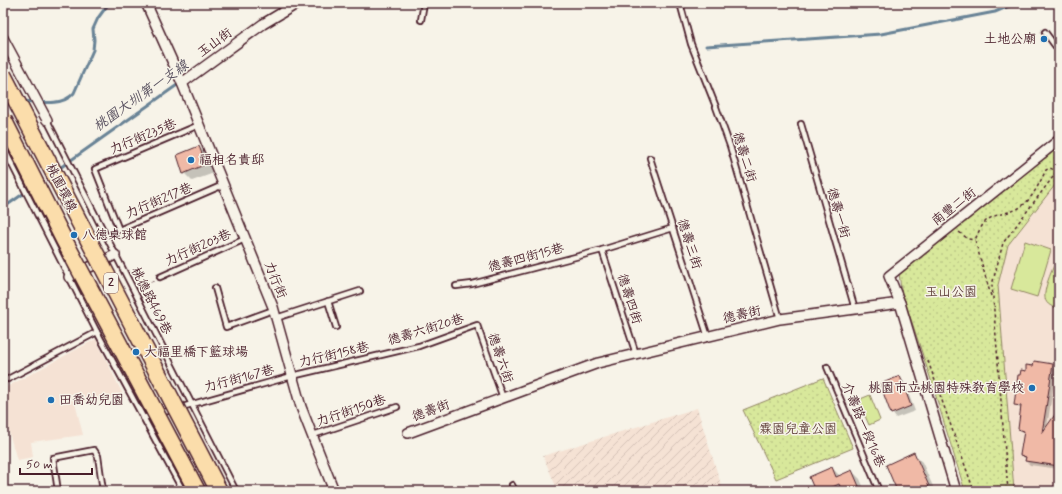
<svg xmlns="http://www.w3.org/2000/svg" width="1062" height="494" viewBox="0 0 1062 494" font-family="Mynerve,'LXGW WenKai TC',sans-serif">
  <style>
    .built { fill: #f5e2d4 }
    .industrial { fill: url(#industrial-furrows) }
    .grass { fill: #d8e89b; stroke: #918463 }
    .park { fill: url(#park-dots); stroke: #918463 }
    .shadow { fill: #0003 }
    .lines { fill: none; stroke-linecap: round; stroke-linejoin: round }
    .stream { stroke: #698396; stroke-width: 3 }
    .building { fill: #f0b9a6; stroke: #4a1f2b }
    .lane-casing { stroke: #4a1f2b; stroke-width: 8 }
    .street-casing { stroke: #4a1f2b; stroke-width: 12 }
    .path { stroke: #4a1f2b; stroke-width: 1.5; stroke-dasharray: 3 3; stroke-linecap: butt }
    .lane { stroke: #f7f3e8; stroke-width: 4.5 }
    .street { stroke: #f7f3e8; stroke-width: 9 }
    .highway-bridge-casing { stroke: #4a1f2b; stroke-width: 19; stroke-linecap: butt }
    .highway-bridge { stroke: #fbddab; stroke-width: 16 }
    .poi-dot { fill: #1f6fb2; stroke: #f7f3e8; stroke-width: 1.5 }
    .labels { text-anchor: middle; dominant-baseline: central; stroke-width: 3; stroke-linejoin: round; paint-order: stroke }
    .shield { fill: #f7f3e8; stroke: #7e5f64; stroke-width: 1 }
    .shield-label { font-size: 12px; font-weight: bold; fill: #4a1f2b }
    .poi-label { font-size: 13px; fill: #4a1f2b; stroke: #f7f3e8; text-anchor: start }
    .street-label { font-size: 13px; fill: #4a1f2b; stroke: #f7f3e8 }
    .park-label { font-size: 13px; fill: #664741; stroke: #f7f3e8 }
    .water-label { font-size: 14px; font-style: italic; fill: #595160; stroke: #f7f3e8 }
  </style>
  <defs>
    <pattern id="industrial-furrows" width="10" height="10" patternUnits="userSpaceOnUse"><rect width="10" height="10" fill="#f5e2d4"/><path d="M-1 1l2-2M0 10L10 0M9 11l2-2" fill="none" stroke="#d4c1b6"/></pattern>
    <pattern id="park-dots" width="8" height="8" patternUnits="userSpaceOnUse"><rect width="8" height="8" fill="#d8e89b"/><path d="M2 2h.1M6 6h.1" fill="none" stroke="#bbc786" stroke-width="1.8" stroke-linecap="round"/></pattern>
  </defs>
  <rect width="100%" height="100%" fill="#f7f3e8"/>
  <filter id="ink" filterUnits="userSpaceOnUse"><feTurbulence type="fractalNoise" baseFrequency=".025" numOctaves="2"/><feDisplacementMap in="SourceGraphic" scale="8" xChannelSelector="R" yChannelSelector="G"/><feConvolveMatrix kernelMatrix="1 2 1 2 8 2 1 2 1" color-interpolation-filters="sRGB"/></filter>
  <g filter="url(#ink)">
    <!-- built -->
    <g class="built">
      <path d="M1059,180v311h-45l-16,-206 10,-40z"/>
      <path d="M96,339l28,58 -49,6 8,32 -52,7 2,15 -16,3 -14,-48v-23z"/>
      <path d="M169,486l2,5h-48v-1z"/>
    </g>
    <!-- industrial -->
    <path class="industrial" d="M697,408l26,83h-165l-15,-35z"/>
    <!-- grass -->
    <g class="grass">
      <path d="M1025,241l26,9 -14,47 -26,-8z"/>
      <path d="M1059,256v53c-6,-2 -13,-4 -14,-11 -2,-9 9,-34 14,-42z"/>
      <path d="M870,395l10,25 -11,5 -11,-25z"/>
    </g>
    <!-- park -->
    <g class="park">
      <path d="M1059,146v34l-51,65 -10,40 16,206h-49l-35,-114 -29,-88 -2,-16z"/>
      <path d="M823,378l30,70 -77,31 -33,-69z"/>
    </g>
    <!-- shadow -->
    <g class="shadow">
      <path d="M199,147l8,8 7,18 -22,8 -8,-8z"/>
      <path d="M1052,365l4,4 -9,58 12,-8v50l-29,-4 -4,-4v-2l-5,-4 3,-22 -5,-4 2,-20 -6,-4 11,-33 8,-5z"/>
      <path d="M900,377l4,5 11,29 -19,7 -4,-5z"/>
      <path d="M913,454l9,8 13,29h-37z"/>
      <path d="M832,468l8,8 12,-5 8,8 5,12h-39l18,-8v-2l-23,10h-16l9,-4z"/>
    </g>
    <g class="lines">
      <!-- stream -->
      <g class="stream">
        <path d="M706,46l175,-12 114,-22 21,-9"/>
        <path d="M3,101h8"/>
        <path d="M23,101c16,1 39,6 51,-8l19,-43 1,-10 -1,-11 5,-11 11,-15"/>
        <path d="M57,170l123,-87"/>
        <path d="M3,208l30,-21"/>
      </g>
    </g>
    <!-- building -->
    <g class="building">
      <path d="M199,146l7,18 -23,10 -6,-19z"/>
      <path d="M1034,361l19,3 -11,69 17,-24v57l-34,-5 1,-4 -6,-2 4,-24 -6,-2 3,-23 -7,-1 4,-30h2l1,-5 5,1v-6l7,1z"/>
      <path d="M900,376l11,30 -20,8 -11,-30z"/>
      <path d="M914,452l15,34 -10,5h-22l-11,-26z"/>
      <path d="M832,467l4,10 16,-7 9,21h-19l-3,-7 -15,7h-9l-6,-14z"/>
    </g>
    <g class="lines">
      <!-- lane casing -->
      <g class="lane-casing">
        <g id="lane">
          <path d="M680,3l11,41 25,63 14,39 50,173"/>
          <path d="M421,20l3,-17"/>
          <path d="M1045,32l14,19"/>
          <path d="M47,120l189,371"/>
          <path d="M801,124l54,185"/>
          <path d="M199,125l-104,44 24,61 104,-45"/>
          <path d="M3,147l94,185 86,159"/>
          <path d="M650,158l58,179"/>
          <path d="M602,250l34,104"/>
          <path d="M160,277l85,-38"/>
          <path d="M456,286l16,-2 130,-34 71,-22"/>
          <path d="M215,288l11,39 47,-17"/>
          <path d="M328,301l8,26"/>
          <path d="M276,318l84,-27"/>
          <path d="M827,367l52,124"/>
          <path d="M8,379l89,-47"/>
          <path d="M143,418l149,-42 127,-30 58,-21 26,73"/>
          <path d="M313,435l84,-28"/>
          <path d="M512,485l3,6"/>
          <path d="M58,491l-5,-33 41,-8 4,6 5,35"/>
        </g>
      </g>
      <!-- street casing -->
      <g class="street-casing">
        <g id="street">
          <path d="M146,3l36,80 91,224 28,100 33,84"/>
          <path d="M3,38l44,82"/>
          <path d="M182,83l81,-59 35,-21"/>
          <path d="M69,277l46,-22"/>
          <path d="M408,433l190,-70 182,-44 120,-16"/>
          <path d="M956,491l-56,-188 -11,-27 170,-136"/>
        </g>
      </g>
      <!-- path -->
      <g class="path">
        <path d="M959,232l9,7 7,1"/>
        <path d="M140,287l15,-7"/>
        <path d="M991,296l-16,-56c3,-7 6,-14 11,-19 9,-8 23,-7 33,-13 13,-8 20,-24 27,-38l4,-2 9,4"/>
        <path d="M994,304l1,5"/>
        <path d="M928,361l46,130"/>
        <path d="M1008,491l-16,-206 11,-42 56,-74"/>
      </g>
      <!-- lane -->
      <use href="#lane" class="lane"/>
      <!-- street -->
      <use href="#street" class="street"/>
      <!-- highway-bridge casing -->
      <g class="highway-bridge-casing">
        <g id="highway-bridge">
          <path d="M3,75l216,416"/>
          <path d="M3,119l61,121 133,251"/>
        </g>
      </g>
      <!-- highway-bridge -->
      <use href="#highway-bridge" class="highway-bridge"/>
    </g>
  </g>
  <!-- markers -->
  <g class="poi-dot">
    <circle cx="1044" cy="39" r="4"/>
    <circle cx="191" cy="160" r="4"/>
    <circle cx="74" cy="235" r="4"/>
    <circle cx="136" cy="352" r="4"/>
    <circle cx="1032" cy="388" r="4"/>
    <circle cx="51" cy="400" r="4"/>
  </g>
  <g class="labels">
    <!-- shield labels -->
    <rect class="shield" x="104" y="273" width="14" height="20" rx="3"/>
    <g class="shield-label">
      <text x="111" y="283">2</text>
    </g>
    <!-- poi labels -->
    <g class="poi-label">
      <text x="1036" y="39" text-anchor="end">土地公廟</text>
      <text x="199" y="160">福相名貴邸</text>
      <text x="82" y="235">八德桌球館</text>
      <text x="144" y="352">大福里橋下籃球場</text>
      <text x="1024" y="388" text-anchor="end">桃園市立桃園特殊教育學校</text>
      <text x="59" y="400">田喬幼兒園</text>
    </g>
    <!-- street labels -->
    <g class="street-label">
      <text transform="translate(215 43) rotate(-36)">玉山街</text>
      <text transform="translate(143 137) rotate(-23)">力行街235巷</text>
      <text transform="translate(744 157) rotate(73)">德壽二街</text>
      <text transform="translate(61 188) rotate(63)">桃園環線</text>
      <text transform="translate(159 201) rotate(-23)">力行街217巷</text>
      <text transform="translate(954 207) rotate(-38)">南豐二街</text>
      <text transform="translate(838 213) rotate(74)">德壽一街</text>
      <text transform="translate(689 244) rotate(72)">德壽三街</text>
      <text transform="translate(198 248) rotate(-24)">力行街203巷</text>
      <text transform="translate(526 258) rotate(-15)">德壽四街15巷</text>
      <text transform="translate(275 280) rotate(68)">力行街</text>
      <text transform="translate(629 299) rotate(72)">德壽四街</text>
      <text transform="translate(151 301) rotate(63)">桃德路469巷</text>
      <text transform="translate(742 315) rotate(-13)">德壽街</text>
      <text transform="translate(426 330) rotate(-17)">德壽六街20巷</text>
      <text transform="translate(334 355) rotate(-13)">力行街158巷</text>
      <text transform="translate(500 358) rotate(71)">德壽六街</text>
      <text transform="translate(239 379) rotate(-15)">力行街167巷</text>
      <text transform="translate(351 411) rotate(-19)">力行街150巷</text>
      <text transform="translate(431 411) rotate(-20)">德壽街</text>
      <text transform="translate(863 425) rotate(67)">介壽路一段16巷</text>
    </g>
    <!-- park labels -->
    <g class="park-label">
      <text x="951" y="292">玉山公園</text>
      <text x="798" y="429">霖園兒童公園</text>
    </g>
    <!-- water labels -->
    <g class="water-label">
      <text transform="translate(141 96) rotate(-35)">桃園大圳第一支線</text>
    </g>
  </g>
  <!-- margin -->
  <rect width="1062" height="494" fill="none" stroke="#f7f3e8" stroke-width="16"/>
  <rect x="8" y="8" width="1046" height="478" fill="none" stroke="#4a1f2b" stroke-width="1.5" filter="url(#ink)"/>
  <!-- scale -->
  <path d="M20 468v6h72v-6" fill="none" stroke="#4a1f2b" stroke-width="2"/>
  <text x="26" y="468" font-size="12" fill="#4a1f2b" stroke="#f7f3e8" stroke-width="3" paint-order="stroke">50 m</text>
</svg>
